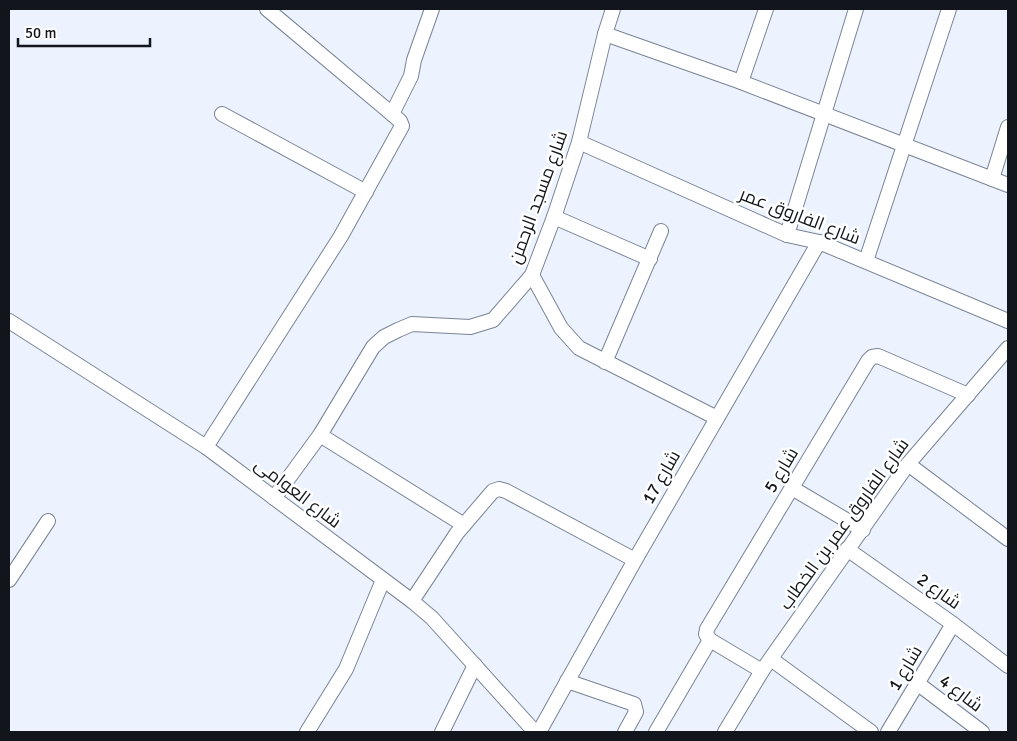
<svg xmlns="http://www.w3.org/2000/svg" width="1017" height="741" viewBox="0 0 1017 741" font-family="Signika,Cairo,sans-serif">
  <style>
    .lines { fill: none; stroke-linecap: round; stroke-linejoin: round }
    .street-casing { stroke: #7a8495; stroke-width: 16 }
    .street { stroke: #fff; stroke-width: 14 }
    .labels { text-anchor: middle; dominant-baseline: central; stroke-width: 5; stroke-linejoin: round; paint-order: stroke }
    .street-label { font-size: 18px; fill: #12161c; stroke: #fff }
  </style>
  <rect width="100%" height="100%" fill="#ecf3fe"/>
  <g class="lines">
    <!-- street casing -->
    <g class="street-casing">
      <g id="street">
        <path d="M605,34l136,48 267,103"/>
        <path d="M741,82l25,-73"/>
        <path d="M222,114l144,78"/>
        <path d="M392,114l19,-38 3,-16 18,-51"/>
        <path d="M579,142l208,93 32,7 189,79"/>
        <path d="M992,179l16,-52"/>
        <path d="M554,217l96,42"/>
        <path d="M787,235l69,-226"/>
        <path d="M866,261l83,-252"/>
        <path d="M532,275l29,53 18,20 138,70"/>
        <path d="M9,321l197,126 206,154 20,17 103,114"/>
        <path d="M605,362l56,-131"/>
        <path d="M320,435l144,90"/>
        <path d="M206,447l135,-211 61,-110 -2,-5 -8,-7 -125,-105"/>
        <path d="M908,464l100,75"/>
        <path d="M792,488l71,42"/>
        <path d="M274,498l46,-63 53,-88 11,-10 14,-7 14,-6 58,3 23,-7 39,-45 22,-58 25,-75 26,-108 8,-25"/>
        <path d="M847,549l106,75 55,42"/>
        <path d="M9,580l39,-59"/>
        <path d="M412,601l45,-68 36,-42 6,-2 7,2 129,69"/>
        <path d="M771,659l100,73"/>
        <path d="M762,671l-52,-31 -4,-6 1,-5 161,-268 4,-4 6,-1 90,39"/>
        <path d="M567,681l67,23 2,8 -11,20"/>
        <path d="M917,683l65,49"/>
        <path d="M307,732l39,-63 37,-89"/>
        <path d="M442,732l33,-67"/>
        <path d="M539,732l96,-172 184,-318"/>
        <path d="M656,732l54,-92"/>
        <path d="M725,732l37,-61 146,-207 100,-116"/>
        <path d="M888,732l65,-108"/>
      </g>
    </g>
    <!-- street -->
    <use href="#street" class="street"/>
  </g>
  <g class="labels">
    <!-- street labels -->
    <g class="street-label">
      <text transform="translate(538 197) rotate(-70)">شارع مسجد الرحمن</text>
      <text transform="translate(800 216) rotate(21)">شارع الفاروق عمر</text>
      <text transform="translate(781 470) rotate(-59)">شارع 5</text>
      <text transform="translate(661 477) rotate(-60)">شارع 17</text>
      <text transform="translate(298 493) rotate(37)">شارع العوامى</text>
      <text transform="translate(844 524) rotate(-54)">شارع الفاروق عمر بن الخطاب</text>
      <text transform="translate(939 591) rotate(35)">شارع 2</text>
      <text transform="translate(905 668) rotate(-59)">شارع 1</text>
      <text transform="translate(961 693) rotate(37)">شارع 4</text>
    </g>
  </g>
  <!-- border -->
  <rect width="1017" height="741" fill="none" stroke="#12161c" stroke-width="20"/>
  <!-- scale -->
  <path d="M18 38v8h132v-8" fill="none" stroke="#12161c" stroke-width="2.5"/>
  <text x="25" y="38" font-size="15" fill="#12161c" stroke="#ffffff" stroke-width="4" paint-order="stroke">50 m</text>
</svg>
